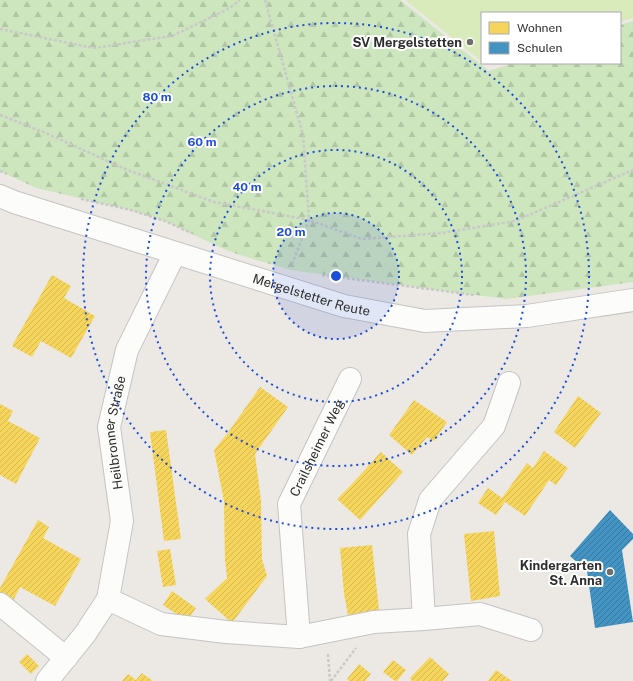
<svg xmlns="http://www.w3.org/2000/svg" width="633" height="681" viewBox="0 0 633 681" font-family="'Public Sans',sans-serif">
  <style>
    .forest { fill: url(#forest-firs) }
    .pitch { fill: #d9eabb }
    .homes { fill: url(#homes-hatch) }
    .schools { fill: url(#schools-hatch) }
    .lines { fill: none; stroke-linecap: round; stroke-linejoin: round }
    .minor-casing { stroke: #c5c4c5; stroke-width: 24 }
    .tertiary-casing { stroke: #c5c4c5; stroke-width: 24 }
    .path { stroke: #c9c9c8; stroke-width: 2.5; stroke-dasharray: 3 2; stroke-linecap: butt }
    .minor { stroke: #fcfcfb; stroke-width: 22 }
    .tertiary { stroke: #fcfcfb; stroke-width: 22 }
    .ring { fill: none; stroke: #1d4ed8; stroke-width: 2; stroke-dasharray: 2 4 }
    .poi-dot { fill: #706f6e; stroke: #fff; stroke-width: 1.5 }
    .labels { text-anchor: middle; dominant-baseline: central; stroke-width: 4; stroke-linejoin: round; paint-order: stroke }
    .poi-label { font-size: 13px; font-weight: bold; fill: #2e2e2e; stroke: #fff; text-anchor: end }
    .street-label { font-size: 13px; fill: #2e2e2e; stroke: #fff }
    .centre { fill: #1d4ed8; stroke: #fff; stroke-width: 2 }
    .ring-label { font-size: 12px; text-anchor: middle; font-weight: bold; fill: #1d4ed8; stroke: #fff; stroke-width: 4; stroke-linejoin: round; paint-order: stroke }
  </style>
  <defs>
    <pattern id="forest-firs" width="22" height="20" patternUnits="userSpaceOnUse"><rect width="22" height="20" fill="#cee6be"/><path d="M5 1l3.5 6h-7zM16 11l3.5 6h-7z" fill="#b1c6a4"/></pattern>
    <pattern id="homes-hatch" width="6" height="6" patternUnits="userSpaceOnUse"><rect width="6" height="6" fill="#f6d55c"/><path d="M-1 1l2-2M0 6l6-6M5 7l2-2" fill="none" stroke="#d3b750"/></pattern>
    <pattern id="schools-hatch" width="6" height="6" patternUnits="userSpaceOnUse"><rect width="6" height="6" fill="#4393c3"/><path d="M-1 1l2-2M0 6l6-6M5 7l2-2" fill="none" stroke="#38789f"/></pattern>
  </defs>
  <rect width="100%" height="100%" fill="#ece8e4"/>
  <!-- forest -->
  <path class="forest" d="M0,0h400l89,71 24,-8h107v-38l13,-4v261l-127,17 -216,-29 -53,-16 -20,-8 -52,-25 -34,-11 -95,-22 -36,-17z"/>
  <!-- pitch -->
  <path class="pitch" d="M405,0h228v18l-13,4v-9h-138v49z"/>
  <!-- homes -->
  <g class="homes">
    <path d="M52,275l19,11 -7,12 31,18 -24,42 -30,-17 -9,16 -20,-11z"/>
    <path d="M260,387l28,20 -33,47 6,47 1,58 5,17 -35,47 -27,-24 22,-21 -2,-18 -1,-59 -10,-51 13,-16z"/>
    <path d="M578,396l23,17 -26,35 -21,-16z"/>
    <path d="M414,400l33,22 -13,19 -7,-4 -15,18 -23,-20z"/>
    <path d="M0,404l13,7 -5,10 32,17 -24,46 -16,-9z"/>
    <path d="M166,430l15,109 -17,2 -14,-109z"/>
    <path d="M544,451l24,17 -12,17 -7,-5 -24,36 -20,-14 -9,13 -18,-12 10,-15 14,10 25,-35 6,5z"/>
    <path d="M381,452l22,20 -43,48 -23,-21 14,-14z"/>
    <path d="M38,520l11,7 -6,11 38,21 -26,47 -35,-19 -7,14 -13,-8v-5z"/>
    <path d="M494,531l6,65 -29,5 -7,-67z"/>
    <path d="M372,545l7,65 -31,6 -4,-23 -4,-45z"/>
    <path d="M170,549l6,36 -13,2 -6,-36z"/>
    <path d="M172,591l24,17 -9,13 -24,-16z"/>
    <path d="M27,654l12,12 -8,8 -12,-12z"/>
    <path d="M430,657l19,17 -6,7h-31l-2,-3z"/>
    <path d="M393,660l13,10 -9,11h-2l-12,-9z"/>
    <path d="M359,664l12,10 -6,7h-16l-2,-2z"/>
    <path d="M496,670l16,11h-24z"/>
    <path d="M142,673l11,8h-31l6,-7 8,6z"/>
  </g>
  <!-- schools -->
  <path class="schools" d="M610,510l23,24v5l-11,11 11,72 -38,6 -8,-57 -17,-15z"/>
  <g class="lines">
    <!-- minor casing -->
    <g class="minor-casing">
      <g id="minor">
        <path d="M108,599l53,25 65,8 73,5 75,-15 50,-3 56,-5 51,16"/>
        <path d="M0,604l66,54"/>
        <path d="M424,619l-5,-85 11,-34 64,-74 15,-43"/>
        <path id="s1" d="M299,637l-10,-133 61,-125"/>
        <path id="s2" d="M47,681l38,-47 23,-35 14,-78 -13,-94 18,-77 48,-97"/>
      </g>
    </g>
    <!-- tertiary casing -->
    <g class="tertiary-casing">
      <g id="tertiary">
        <path id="s3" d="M0,196l14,6 330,104 81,15 102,-5 106,-16"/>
      </g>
    </g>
    <!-- path -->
    <g class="path">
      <path d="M265,0l38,135 6,85 -18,47"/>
      <path d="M0,29l94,19 78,-12 56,-27 12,-9"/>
      <path d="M0,115l46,18 79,36 89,33 95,18 53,19 80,-6 73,-12 118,-51"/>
      <path d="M0,171l7,3"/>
      <path d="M81,199l50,11 34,11 26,12"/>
      <path d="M322,275l152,20"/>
      <path d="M328,654l2,27"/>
      <path d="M331,681l25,-33"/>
    </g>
    <!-- minor -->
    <use href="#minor" class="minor"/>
    <!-- tertiary -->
    <use href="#tertiary" class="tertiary"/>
  </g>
  <!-- distance rings -->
  <circle cx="336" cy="276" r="63" fill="#1d4ed8" fill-opacity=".12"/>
  <g class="ring">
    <circle cx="336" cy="276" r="63"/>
    <circle cx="336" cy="276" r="126"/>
    <circle cx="336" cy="276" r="190"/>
    <circle cx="336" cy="276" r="253"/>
  </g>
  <!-- markers -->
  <g class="poi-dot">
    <circle cx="470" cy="42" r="4"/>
    <circle cx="610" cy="572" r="4"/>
  </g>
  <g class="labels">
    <!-- poi labels -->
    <g class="poi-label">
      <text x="462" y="42">SV Mergelstetten</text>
      <text x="602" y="565">Kindergarten<tspan x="602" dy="15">St. Anna</tspan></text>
    </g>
    <!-- street labels -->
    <g class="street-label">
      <text stroke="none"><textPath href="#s3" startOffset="327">Mergelstetter Reute</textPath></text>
      <text stroke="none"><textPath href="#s2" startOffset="271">Heilbronner Straße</textPath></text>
      <text stroke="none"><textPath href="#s1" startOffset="196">Crailsheimer Weg</textPath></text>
    </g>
  </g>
  <circle cx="336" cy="276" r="6" class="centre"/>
  <g class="ring-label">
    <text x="157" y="101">80 m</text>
    <text x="202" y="146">60 m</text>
    <text x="247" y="191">40 m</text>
    <text x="291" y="236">20 m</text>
  </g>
  <!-- legend -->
  <rect x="481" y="12" width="140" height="52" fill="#ffffff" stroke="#ababab"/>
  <rect x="489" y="22" width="20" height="12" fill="#f6d55c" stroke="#ababab"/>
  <text x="517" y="32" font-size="12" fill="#2e2e2e">Wohnen</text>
  <rect x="489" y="42" width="20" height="12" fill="#4393c3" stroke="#ababab"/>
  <text x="517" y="52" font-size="12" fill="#2e2e2e">Schulen</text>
</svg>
